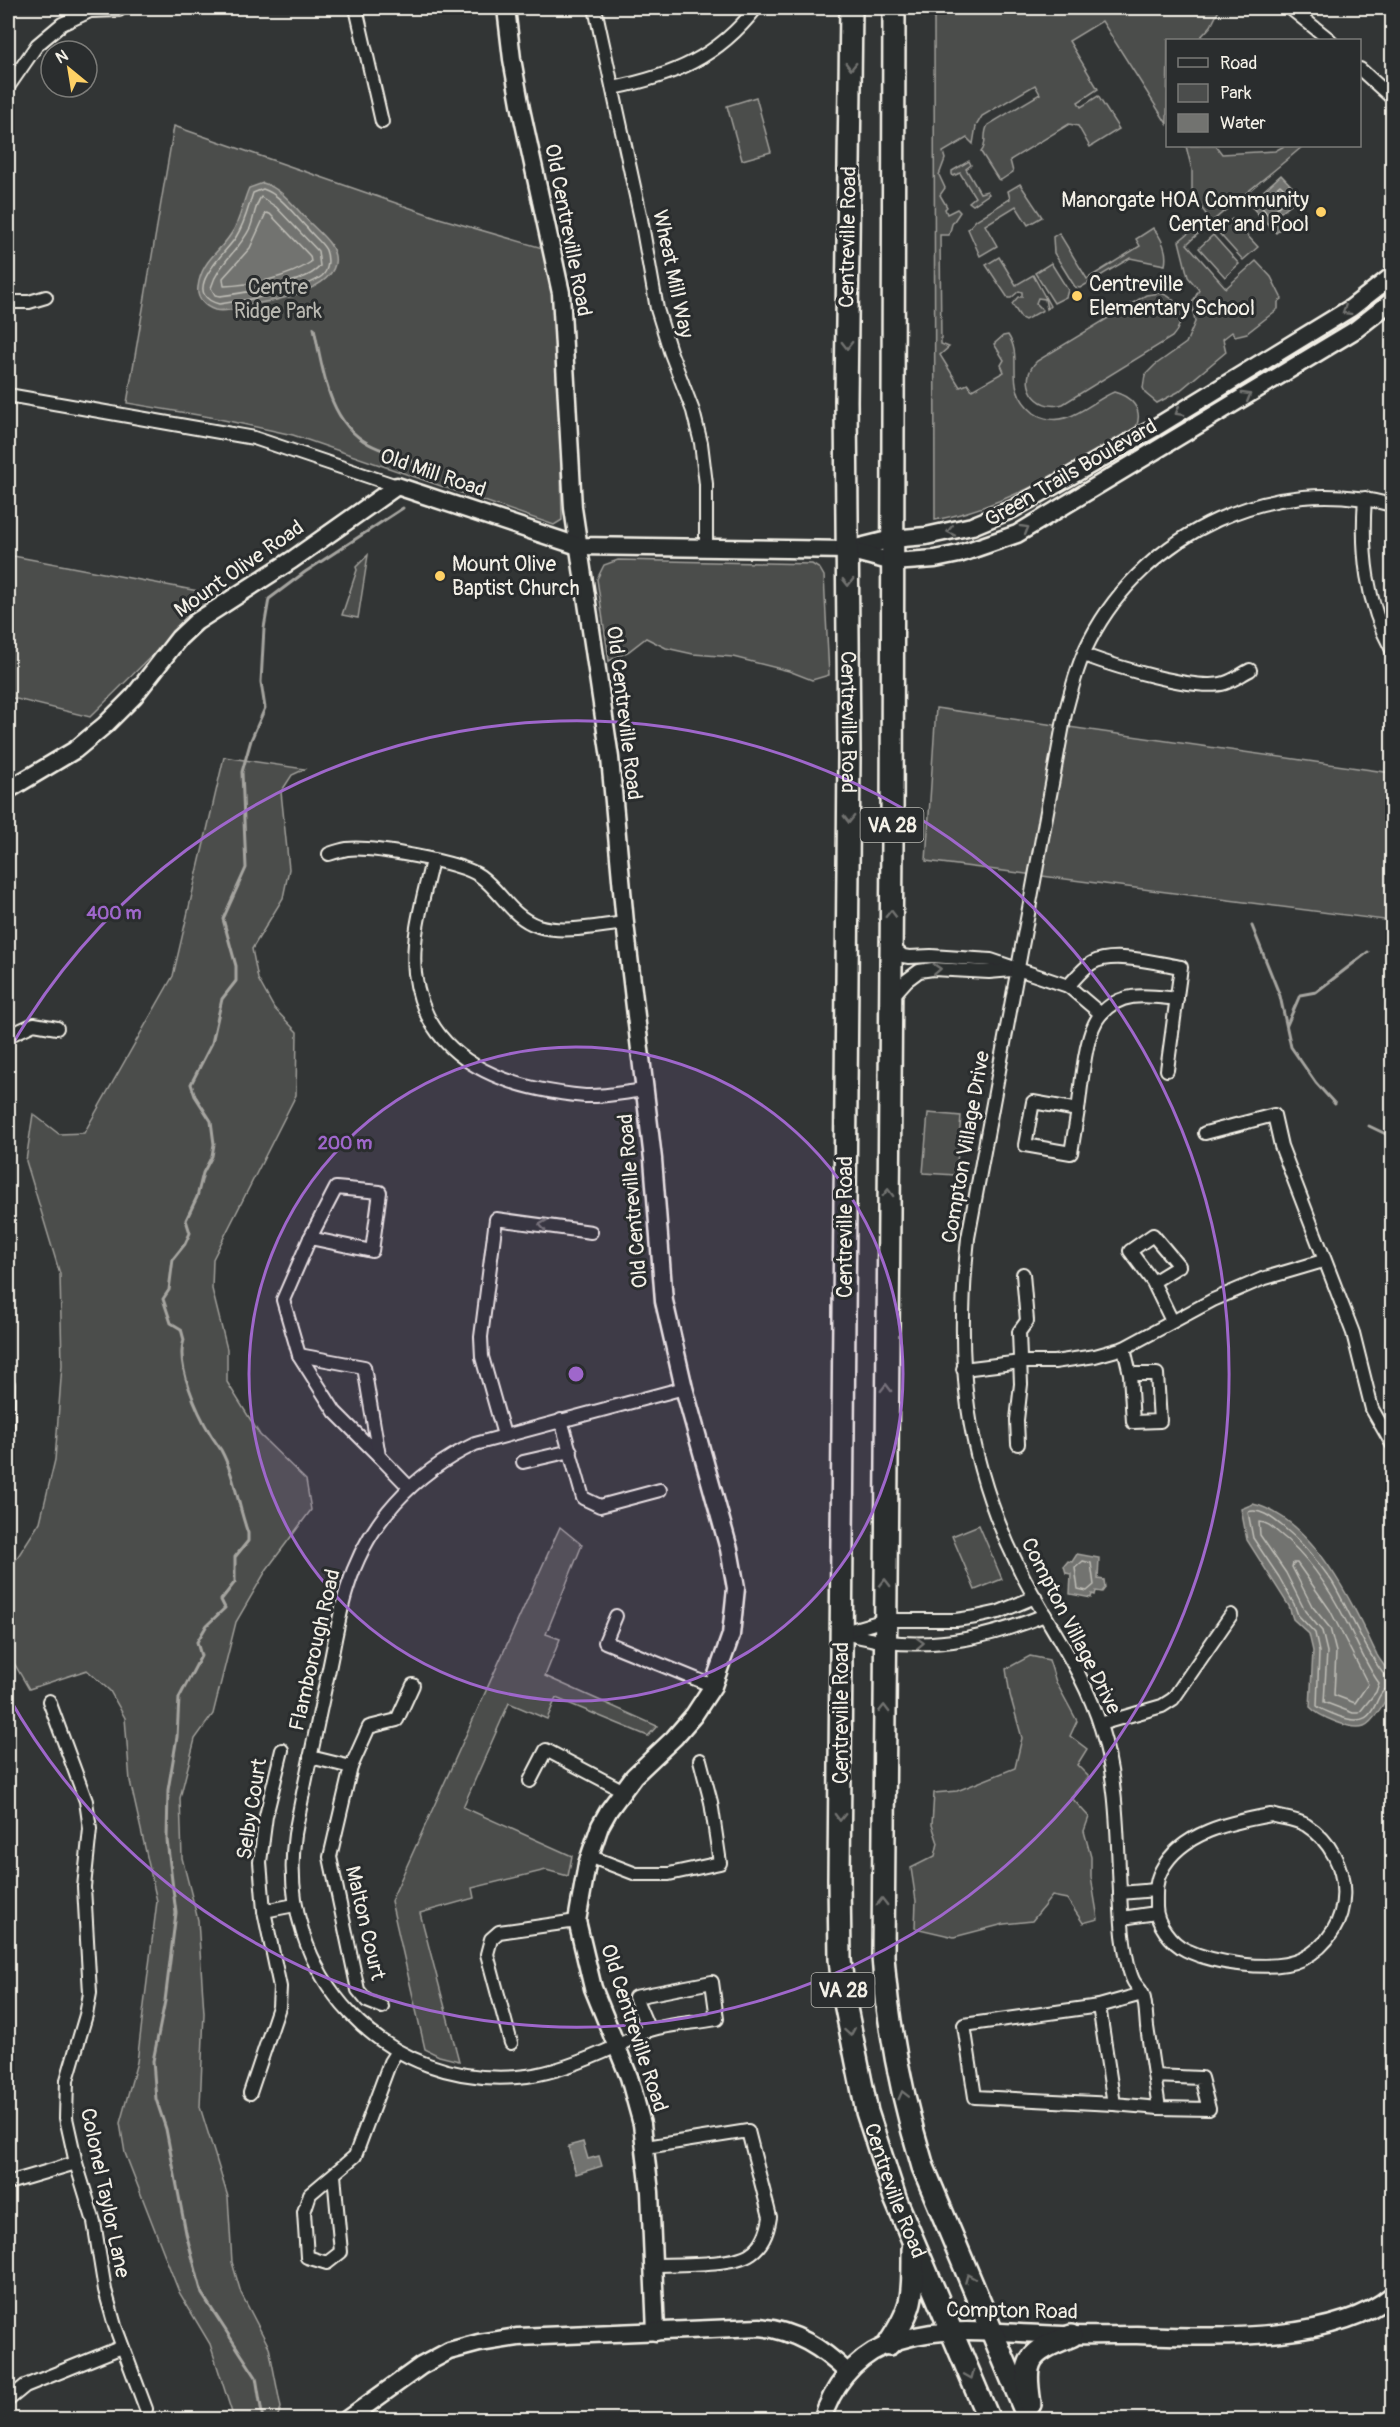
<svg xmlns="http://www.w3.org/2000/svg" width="1400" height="2427" viewBox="0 0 1400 2427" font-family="Pangolin,sans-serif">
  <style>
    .green { fill: #4b4d4c; stroke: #a09f9a; stroke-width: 1.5 }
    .water { fill: #727370; stroke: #a6a5a0; stroke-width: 1.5 }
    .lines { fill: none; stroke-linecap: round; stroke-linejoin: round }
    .shore { stroke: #c0bfb8; stroke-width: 1.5 }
    .stream { stroke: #a6a5a0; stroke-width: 3 }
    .street-casing { stroke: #f4f1e8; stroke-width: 16 }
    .secondary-casing { stroke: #f4f1e8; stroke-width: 21 }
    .highway-casing { stroke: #f4f1e8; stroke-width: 26 }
    .street { stroke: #2a2d2e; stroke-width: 12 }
    .secondary { stroke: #2a2d2e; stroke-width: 16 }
    .highway { stroke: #2a2d2e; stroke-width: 21 }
    .oneway { stroke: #71726f }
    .ring { fill: none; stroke: #9f67cb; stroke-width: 3 }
    .poi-dot { fill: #ffd166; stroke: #2a2d2e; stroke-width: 2 }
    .labels { text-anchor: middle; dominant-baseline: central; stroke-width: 6; stroke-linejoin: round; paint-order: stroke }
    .shield { fill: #2a2d2e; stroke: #b7b6b0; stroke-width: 1.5 }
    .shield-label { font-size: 20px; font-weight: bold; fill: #f4f1e8 }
    .poi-label { font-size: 21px; fill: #f4f1e8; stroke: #2a2d2e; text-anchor: start }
    .street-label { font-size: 21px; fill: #f4f1e8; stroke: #2a2d2e }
    .park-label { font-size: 21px; fill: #b9b8b1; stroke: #2a2d2e }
    .centre { fill: #9f67cb; stroke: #2a2d2e; stroke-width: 3 }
    .ring-label { font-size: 18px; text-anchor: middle; font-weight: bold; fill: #9f67cb; stroke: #2a2d2e; stroke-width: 6; stroke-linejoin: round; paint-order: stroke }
  </style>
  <rect width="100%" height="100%" fill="#323535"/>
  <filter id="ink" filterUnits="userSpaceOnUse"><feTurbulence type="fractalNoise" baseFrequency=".0167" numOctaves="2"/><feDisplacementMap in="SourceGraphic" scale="12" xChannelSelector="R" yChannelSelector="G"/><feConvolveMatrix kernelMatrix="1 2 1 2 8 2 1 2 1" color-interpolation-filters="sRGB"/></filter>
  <g filter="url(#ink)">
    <!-- green -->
    <g class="green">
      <path d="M934,8h286l-9,18 -13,14h-30l-1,84 -65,-103 -33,20 29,48 -20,13 3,5 17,-11 21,33 -29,18 -12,-21 -9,-2 -59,36 3,12 -12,8 -3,-1 -17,-27c7,-7 1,-18 7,-27l52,-31 -5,-9 -53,31 -6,10 -3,18 -6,-6 -24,14 2,7 -6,16 6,13 -5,7 7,12 -2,2 2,5 10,-5 3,3 -8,12 -3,11h-9l1,109 8,3 -9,8 20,32 8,-3 4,6 32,-18 -3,-7 3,-5 -10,-16 9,-8 5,-1c17,25 -7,51 26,78 9,6 21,8 31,5 18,-5 32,-19 49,-26 16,4 30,17 22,35 -62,39 -128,79 -201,93z"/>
      <path d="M756,97l15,55 -29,8 -15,-54z"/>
      <path d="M174,126l265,92 107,31 10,62 3,53 3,156 -8,5 -261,-90 -83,-18 -83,-14z"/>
      <path d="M1186,146h30l6,8 53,-3 9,-5h19c-38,33 -79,63 -116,98l39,44 30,-27 15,16 11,22 -4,3v7l-31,24 -12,3 -3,-4 -9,7 3,13 -48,40 -21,11 -11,-9 -3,-6 2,-13 10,-10 31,-22 9,-21 -3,-19 7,-13 -11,-13 -9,-36 29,-24 -16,-23v-24z"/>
      <path d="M969,161l2,4 -5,4 14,24 7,-2 2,3 -16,11 -4,-3 6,-5 -15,-24 -7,3 -1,-2v-3z"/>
      <path d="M1020,184l22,33 -14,8 -12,-19 -31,19 12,21 -17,10 -12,-27 8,-9 34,-21 -2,-8z"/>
      <path d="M1232,219l26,28 -15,13 -26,-29z"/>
      <path d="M1153,228c9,10 15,24 12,37l-35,-7 -50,30 -5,-1 -21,-34 -1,-16 6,-4 28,46 53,-33 -4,-7z"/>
      <path d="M1213,235l26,29 -14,13 -26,-29z"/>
      <path d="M999,257l17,28 17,-10 17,31 -3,3 -2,-10 -7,-1 -2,5 7,7 -18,10 -4,-2 -9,-14 6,-7h4v-5l-3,-1 -8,7h-3l-22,-33z"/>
      <path d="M1051,263l17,27 -2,7 -12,6 -19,-30z"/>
      <path d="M1161,293c21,7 25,29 11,44l-109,67c-27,9 -47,-23 -26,-43l109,-66z"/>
      <path d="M8,555l206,39 -124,123 -82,-20z"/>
      <path d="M368,555l-10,63 -16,-3 15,-45 -1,-3z"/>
      <path d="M618,560l194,4 8,5 4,7 5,99 -17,5 -23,-9 -56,-14 -40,-3 -27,-6 -20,-10 -17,13 -20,10 -12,-82 7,-14z"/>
      <path d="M936,708l456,65v148l-466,-60z"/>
      <path d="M224,757l81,12 -13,6 -11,17 8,77 -6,29 -31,51 6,30 16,29 23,24 -1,63 -83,164 -1,30 15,60v33l33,53 46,45 5,30 -44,59 -31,53 -23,92 -18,25 -15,59 2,60 16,62 6,93 -4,94 28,90 4,65 9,31 28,54 12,61 -5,12 -42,-1 -24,-75 -31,-52 -54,-139 -5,-30 17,-61 20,-161 -27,-120 -5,-63 -15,-27 -23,-21 -58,19 -15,-26 -6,-2v-89l32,-50 15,-62 7,-95 -2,-91 -34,-113 7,-47 26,20 25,-1 89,-157z"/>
      <path d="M928,1113l33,3 -5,59 -33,-2z"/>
      <path d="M979,1525l23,54 -27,11 -23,-54z"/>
      <path d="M560,1527l22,18 -36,89 14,5 -15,37 112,50 -9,10 -92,-38 -9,21 -38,-16 -46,104 109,49 -4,20 -22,-6 -74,18 2,10 -54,15 39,148 -20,-5 -14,-7 -34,-148z"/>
      <path d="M1030,1656l19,4 7,22 21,39 -7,15 17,13 -10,16 12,12 -18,20 18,20 -5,14 7,26v20l7,42 -15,4 -16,-24 -15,-3 -20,25 -28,3 -50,13 -39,-9 1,-27 -5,-33 24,-12 3,-13 -6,-18 2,-32 23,-2 58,-23 7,-30 -12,-43 -4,-26z"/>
    </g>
    <!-- water -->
    <g class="water">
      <path d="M1281,175l20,21 -25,20 8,10 -8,7 -27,-29z"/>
      <path d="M263,183c19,5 34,27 48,41 6,6 14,13 19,20 25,39 -44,55 -70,59 -13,2 -32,10 -45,7 -10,-3 -19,-12 -17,-23 3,-26 21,-34 33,-53 10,-14 11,-31 18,-46z"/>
      <path d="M1253,1504c60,14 100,100 124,151 4,8 15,18 15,27 1,9 -5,16 -10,24 -5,7 -10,17 -18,20 -12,5 -46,-10 -54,-19l3,-56 -4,-17 -16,-15 -4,-13 -42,-66 -6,-31z"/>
      <path d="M1077,1554l22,4 -1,21 6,1 1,8 -3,4 -6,-1 -1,4 -3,-1 -1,4 -21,-4 1,-20 -5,-1 -2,-7 4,-5 4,1z"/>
      <path d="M583,2142l5,17 11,-3 3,10 -26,8 -8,-28z"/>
    </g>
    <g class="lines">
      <!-- shore -->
      <g class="shore">
        <path d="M1280,185l9,8v3l-18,18h-4l-8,-11z"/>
        <path d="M263,189c17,5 33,28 45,40 5,7 14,13 18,21 3,8 3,20 -4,26 -22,17 -76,24 -103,28 -41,-11 8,-52 17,-67 9,-14 12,-29 17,-44z"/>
        <path d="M261,197l15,10 42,44 2,15c-12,18 -78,27 -100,30l-5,-1 -4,-7c7,-25 28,-37 39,-60 4,-9 5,-23 11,-31z"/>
        <path d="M266,213l4,1 40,42 1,6c-23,16 -60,23 -87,24l-1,-8 27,-30z"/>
        <path d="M1259,1522c8,0 14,6 20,11 30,23 52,58 69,92 10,20 18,40 31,58l-3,9 -17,21h-6l-29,-11 3,-50 -5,-21 -17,-20 -19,-38 -26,-38z"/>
        <path d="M1083,1561l8,2 3,22 -7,6 -9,-2 -3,-21z"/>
        <path d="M1293,1563h4l33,47 38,74 -13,19 -21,-8 2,-43 -6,-24 -18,-22 -20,-39z"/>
        <path d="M1392,1681c-14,-2 -49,-84 -61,-101 -14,-20 -31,-40 -50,-55 -9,-7 -21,-17 -33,-13l5,26 26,39 15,27 4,11 17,18 4,19 -2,54c6,5 14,7 21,10 45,17 31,-26 54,-29"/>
      </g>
      <!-- stream -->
      <g class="stream">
        <path d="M314,328c9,42 14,94 55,116 14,8 30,10 43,17l4,14"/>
        <path d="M1252,926l28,70 11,51 25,36 19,21"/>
        <path d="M1287,1025l13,-30 16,-3 52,-40"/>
        <path d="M1369,1126l23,11"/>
        <path d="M263,2420l-7,-43 -54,-83 -16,-61 -20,-104 -10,-30 -3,-38 12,-60 11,-88 -9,-73 1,-50 9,-53 2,-39 22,-42 -4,-14 10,-17 18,-17 -4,-8 14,-18v-25l13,-16v-8c-10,-27 -13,-57 -27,-83 -3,-5 -7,-10 -10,-15 -13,-21 -36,-71 -27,-95l-3,-11 -10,-6 -8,-24 6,-9 4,-31 12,-15 5,-11 -4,-13 11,-23 6,-24 9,-17 2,-12 -3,-23 -16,-25 -4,-12 21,-41 10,-44 14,-18v-15l-13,-47 23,-51 -4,-96 9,-32 14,-32 -4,-26 3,-54 5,-29 36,-27 98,-64"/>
      </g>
      <!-- street casing -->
      <g class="street-casing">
        <g id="street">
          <path d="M356,8l26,114"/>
          <path d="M595,8l46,211 16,90 13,42 23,60 8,32 5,41v64"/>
          <path d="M1290,8l40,32"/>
          <path d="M1360,69l32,29"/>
          <path d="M8,87l29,-42 25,-21 28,-13 29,-1"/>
          <path d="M613,88c60,-12 105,-31 143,-80"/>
          <path d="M8,302h21l17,-5"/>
          <path d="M8,395l246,43 143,48"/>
          <path d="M1365,498c-4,54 1,104 27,152"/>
          <path d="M1084,655c30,11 112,37 141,28 9,-3 17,-9 25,-13"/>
          <path d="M329,854c6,-2 12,-4 18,-5 24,-3 114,13 133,27 22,16 31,41 58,50 27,8 59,0 87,-3"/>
          <path d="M432,860c-8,36 -21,76 -17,113 11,90 93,116 170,123 20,1 41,-4 60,-6"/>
          <path d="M891,946l12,10 6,1 22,-1 60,4 77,26c7,-7 15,-18 24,-23 21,-12 65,0 89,4l-14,103"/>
          <path d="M1068,986l33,28c-17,19 -19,70 -23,96"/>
          <path d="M891,998l16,-18 12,-9 14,-2 56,3 23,-2"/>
          <path d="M1101,1014c21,-24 48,-18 76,-15"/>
          <path d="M8,1036l26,-12 23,4"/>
          <path d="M1033,1102l45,8 -7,43 -46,-8z"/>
          <path d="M1205,1133l69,-18 7,31 72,187 19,76 20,35"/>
          <path d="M336,1188l44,4 -8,59 -62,-13z"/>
          <path d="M310,1238l-27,62 16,55 36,57 44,44"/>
          <path d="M1153,1282l26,-16 -26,-31 -23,16 23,31 19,39"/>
          <path d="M1124,1348l6,26h27l3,47 -27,1 -3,-48"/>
          <path d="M299,1355l65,12 15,89 30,31"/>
          <path d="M963,1369l58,-7h33l41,-6 29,-8 89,-48 49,-21 61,-18"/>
          <path d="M8,1384v42"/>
          <path d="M561,1420l22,78 17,8 60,-16"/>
          <path d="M504,1435l-22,-78 -1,-20 15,-118 95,13"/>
          <path d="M1018,1444l-1,-24 4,-36 -2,-52 8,-11 -4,-47"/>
          <path d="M523,1462l48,-11"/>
          <path d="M616,1616l-11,26 108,44"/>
          <path d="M841,1632c15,4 30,8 46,10 56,6 106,-6 158,-27"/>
          <path d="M844,1632l41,-12h71l20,-3 23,-5 36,-15"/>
          <path d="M49,1701l37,100 4,28 -6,58 6,106 -4,22 -19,65 -1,38 10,45 18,59 11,68 10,36 31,83"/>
          <path d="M1100,1724l62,-18 11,-7 58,-84"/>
          <path d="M282,1750l-16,66 -6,46 4,49 31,-6"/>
          <path d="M310,1757l41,10 18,-40 28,-7 16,-35"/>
          <path d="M351,1767l-21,90 28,133 9,11 15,6"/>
          <path d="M530,1781l16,-31 76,40"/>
          <path d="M1271,1815c10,3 25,4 35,10 50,32 51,107 -4,134 -29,14 -89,4 -116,-9 -15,-7 -30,-27 -30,-43 0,-12 -1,-25 5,-36 20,-39 70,-49 110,-56z"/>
          <path d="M589,1856l47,18h33l51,-11 -9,-61 -11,-42"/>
          <path d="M1120,1893l36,-3"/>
          <path d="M1122,1918l34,-5"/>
          <path d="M1142,1994l-43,12 15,98 45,4"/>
          <path d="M1099,2006l-135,19 11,72 139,7"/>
          <path d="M649,2030l-14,-33 77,-15 5,37c-22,4 -46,5 -67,11 -11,3 -22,11 -33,16 -28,13 -59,26 -90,30 -142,17 -252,-103 -232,-242 10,-53 21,-104 32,-156 7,-30 11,-61 20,-89 20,-67 67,-116 128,-145l209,-56"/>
          <path d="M511,2043l-24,-89 4,-15 8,-7 78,-11"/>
          <path d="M1154,2076l47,2 8,31 -50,-1c-4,-27 -8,-54 -12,-81 -1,-10 -1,-23 -4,-32 -2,-6 -8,-10 -10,-15 -6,-13 -8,-31 -10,-45 -7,-68 -1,-141 -22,-207 -17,-57 -55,-105 -81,-158 -56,-111 -65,-210 -52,-332l97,-524c7,-26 13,-51 25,-74 56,-108 184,-168 302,-135"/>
          <path d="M250,2093l29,-86 1,-20 -16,-76"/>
          <path d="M646,2147l102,-16 22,86c-2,14 -7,28 -19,36 -18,13 -75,11 -99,12"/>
          <path d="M334,2175l7,77 -14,11 -20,-6 -3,-45 6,-18 45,-38 35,-94 7,-11"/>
          <path d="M8,2183l68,-20"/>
          <path d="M8,2400l17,-14 97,-39"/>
        </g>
      </g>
      <!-- secondary casing -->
      <g class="secondary-casing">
        <g id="secondary">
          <path d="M506,8l6,51 9,50 40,184 12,215 37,250 15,165 28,236 11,142 20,87 45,161 7,39 -5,47 -18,51 -19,29 -20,23 -40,38 -25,34 -9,16 -13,38 -10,57 16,67 36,89 13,47 8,68 6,140"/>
          <path d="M852,549l40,-10 34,-3 46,-10 41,-17 143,-82 195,-119 41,-32"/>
          <path d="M8,790l67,-40 30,-25 29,-29 45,-58 17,-16 96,-62 105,-74 181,60 270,4 45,12 42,-3 24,-5 58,-20 338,-204 37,-29"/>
          <path d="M346,2420l75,-54 28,-15 30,-8 39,-6 242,-10c36,4 62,21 87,45"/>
          <path d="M822,2420c10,-33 31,-60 62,-74 49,-22 105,-14 157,-12 32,2 64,1 96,1 72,2 197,9 255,-40"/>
        </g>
      </g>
      <!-- highway casing -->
      <g class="highway-casing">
        <g id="highway">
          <path id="s1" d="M851,8l-5,393 3,355 -10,1122 1,81 4,39 23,114 28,86 94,222"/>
          <path d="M894,8l-2,833 -9,1115c5,73 19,142 40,211l106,253"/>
          <path d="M889,2344c26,-39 24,-50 24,-95"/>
          <path d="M1030,2404c-7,-46 -2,-51 41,-68"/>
        </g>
      </g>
      <!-- street -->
      <use href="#street" class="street"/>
      <!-- secondary -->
      <use href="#secondary" class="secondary"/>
      <!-- highway -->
      <use href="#highway" class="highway"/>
    </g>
    <!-- one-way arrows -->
    <defs><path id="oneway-chevron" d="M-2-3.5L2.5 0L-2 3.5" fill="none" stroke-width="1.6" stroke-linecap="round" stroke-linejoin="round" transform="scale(1.5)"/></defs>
    <g class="oneway">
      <use href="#oneway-chevron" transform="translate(851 66) rotate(91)"/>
      <use href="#oneway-chevron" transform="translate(1346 311) rotate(148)"/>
      <use href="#oneway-chevron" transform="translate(847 345) rotate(90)"/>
      <use href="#oneway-chevron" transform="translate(1247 396) rotate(-31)"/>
      <use href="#oneway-chevron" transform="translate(1179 412) rotate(149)"/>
      <use href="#oneway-chevron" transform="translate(1025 529) rotate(-30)"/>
      <use href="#oneway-chevron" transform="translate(951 531) rotate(168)"/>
      <use href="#oneway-chevron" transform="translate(848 582) rotate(89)"/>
      <use href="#oneway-chevron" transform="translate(849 819) rotate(90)"/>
      <use href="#oneway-chevron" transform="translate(891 914) rotate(-89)"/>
      <use href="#oneway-chevron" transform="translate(937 969) rotate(-3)"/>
      <use href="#oneway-chevron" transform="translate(888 1193) rotate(-89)"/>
      <use href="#oneway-chevron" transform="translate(543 1225) rotate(-172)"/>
      <use href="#oneway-chevron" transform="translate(886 1388) rotate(-89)"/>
      <use href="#oneway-chevron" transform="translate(885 1583) rotate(-90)"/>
      <use href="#oneway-chevron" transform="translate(920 1643) rotate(-2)"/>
      <use href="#oneway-chevron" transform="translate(884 1709) rotate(-89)"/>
      <use href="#oneway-chevron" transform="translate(840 1817) rotate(91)"/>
      <use href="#oneway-chevron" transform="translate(882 1902) rotate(-90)"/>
      <use href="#oneway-chevron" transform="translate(850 2032) rotate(80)"/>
      <use href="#oneway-chevron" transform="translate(903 2095) rotate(-104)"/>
      <use href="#oneway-chevron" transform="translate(969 2278) rotate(-113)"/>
      <use href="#oneway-chevron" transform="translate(970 2375) rotate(67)"/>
    </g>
  </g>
  <!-- distance rings -->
  <circle cx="576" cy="1374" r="327" fill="#9f67cb" fill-opacity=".12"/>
  <g class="ring">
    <circle cx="576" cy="1374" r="327"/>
    <path d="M8 1052A653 653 0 1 1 8 1696"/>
  </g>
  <!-- markers -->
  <g class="poi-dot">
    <circle cx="1321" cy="212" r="6"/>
    <circle cx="1077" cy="296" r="6"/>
    <circle cx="440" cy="576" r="6"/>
  </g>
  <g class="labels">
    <!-- shield labels -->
    <g class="shield">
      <rect x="860.5" y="808" width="63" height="34" rx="4.5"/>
      <rect x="811.5" y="1973" width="63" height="34" rx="4.5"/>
    </g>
    <g class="shield-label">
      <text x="892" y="825">VA 28</text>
      <text x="843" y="1990">VA 28</text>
    </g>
    <!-- poi labels -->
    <g class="poi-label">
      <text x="1309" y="200" text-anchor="end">Manorgate HOA Community<tspan x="1309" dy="24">Center and Pool</tspan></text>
      <text x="1089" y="284">Centreville<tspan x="1089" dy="24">Elementary School</tspan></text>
      <text x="452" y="564">Mount Olive<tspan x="452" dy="24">Baptist Church</tspan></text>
    </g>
    <!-- street labels -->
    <g class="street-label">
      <text transform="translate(568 230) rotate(79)">Old Centreville Road</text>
      <text transform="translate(848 237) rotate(-89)">Centreville Road</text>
      <text transform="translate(673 274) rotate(78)">Wheat Mill Way</text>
      <text transform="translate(433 473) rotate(19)">Old Mill Road</text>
      <text transform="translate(1071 473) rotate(-30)">Green Trails Boulevard</text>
      <text transform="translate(239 569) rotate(-35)">Mount Olive Road</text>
      <text transform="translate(624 713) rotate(83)">Old Centreville Road</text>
      <text stroke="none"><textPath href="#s1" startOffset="714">Centreville Road</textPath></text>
      <text transform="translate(966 1147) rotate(-80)">Compton Village Drive</text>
      <text transform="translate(633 1201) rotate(-95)">Old Centreville Road</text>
      <text transform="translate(845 1227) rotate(-90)">Centreville Road</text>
      <text transform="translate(1071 1626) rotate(63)">Compton Village Drive</text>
      <text transform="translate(315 1650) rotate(-77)">Flamborough Road</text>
      <text transform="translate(841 1713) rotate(-90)">Centreville Road</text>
      <text transform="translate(252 1809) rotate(-81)">Selby Court</text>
      <text transform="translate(365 1923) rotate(77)">Malton Court</text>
      <text transform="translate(634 2028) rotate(72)">Old Centreville Road</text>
      <text stroke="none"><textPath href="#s1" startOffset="2190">Centreville Road</textPath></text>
      <text transform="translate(105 2193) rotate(78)">Colonel Taylor Lane</text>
      <text transform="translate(1012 2311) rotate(1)">Compton Road</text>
    </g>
    <!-- park labels -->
    <g class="park-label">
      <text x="278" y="287">Centre<tspan x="278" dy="24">Ridge Park</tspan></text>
    </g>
  </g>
  <circle cx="576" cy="1374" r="9" class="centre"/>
  <g class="ring-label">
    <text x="114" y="919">400 m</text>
    <text x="345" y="1149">200 m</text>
  </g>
  <!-- margin -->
  <rect width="1400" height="2427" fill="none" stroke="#2a2d2e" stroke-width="30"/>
  <rect x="15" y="15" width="1370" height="2397" fill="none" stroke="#f4f1e8" stroke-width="2" filter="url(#ink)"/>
  <!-- legend -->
  <rect x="1166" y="39" width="195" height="108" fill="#2a2d2e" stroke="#7b7b78" stroke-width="1.5"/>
  <rect x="1178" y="58" width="30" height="9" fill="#2a2d2e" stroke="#7b7b78" stroke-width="1.5"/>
  <text x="1220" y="69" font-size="18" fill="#f4f1e8">Road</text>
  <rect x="1178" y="84" width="30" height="18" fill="#4b4d4c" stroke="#7b7b78" stroke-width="1.5"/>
  <text x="1220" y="99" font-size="18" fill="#f4f1e8">Park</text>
  <rect x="1178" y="114" width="30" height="18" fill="#727370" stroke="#7b7b78" stroke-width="1.5"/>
  <text x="1220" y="129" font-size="18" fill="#f4f1e8">Water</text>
  <!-- north arrow -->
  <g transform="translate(69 69) rotate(330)"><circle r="28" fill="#2a2d2e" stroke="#7b7b78" stroke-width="1.5"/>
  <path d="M0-4.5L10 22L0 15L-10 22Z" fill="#ffd166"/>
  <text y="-9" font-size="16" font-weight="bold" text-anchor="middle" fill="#f4f1e8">N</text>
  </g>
</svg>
